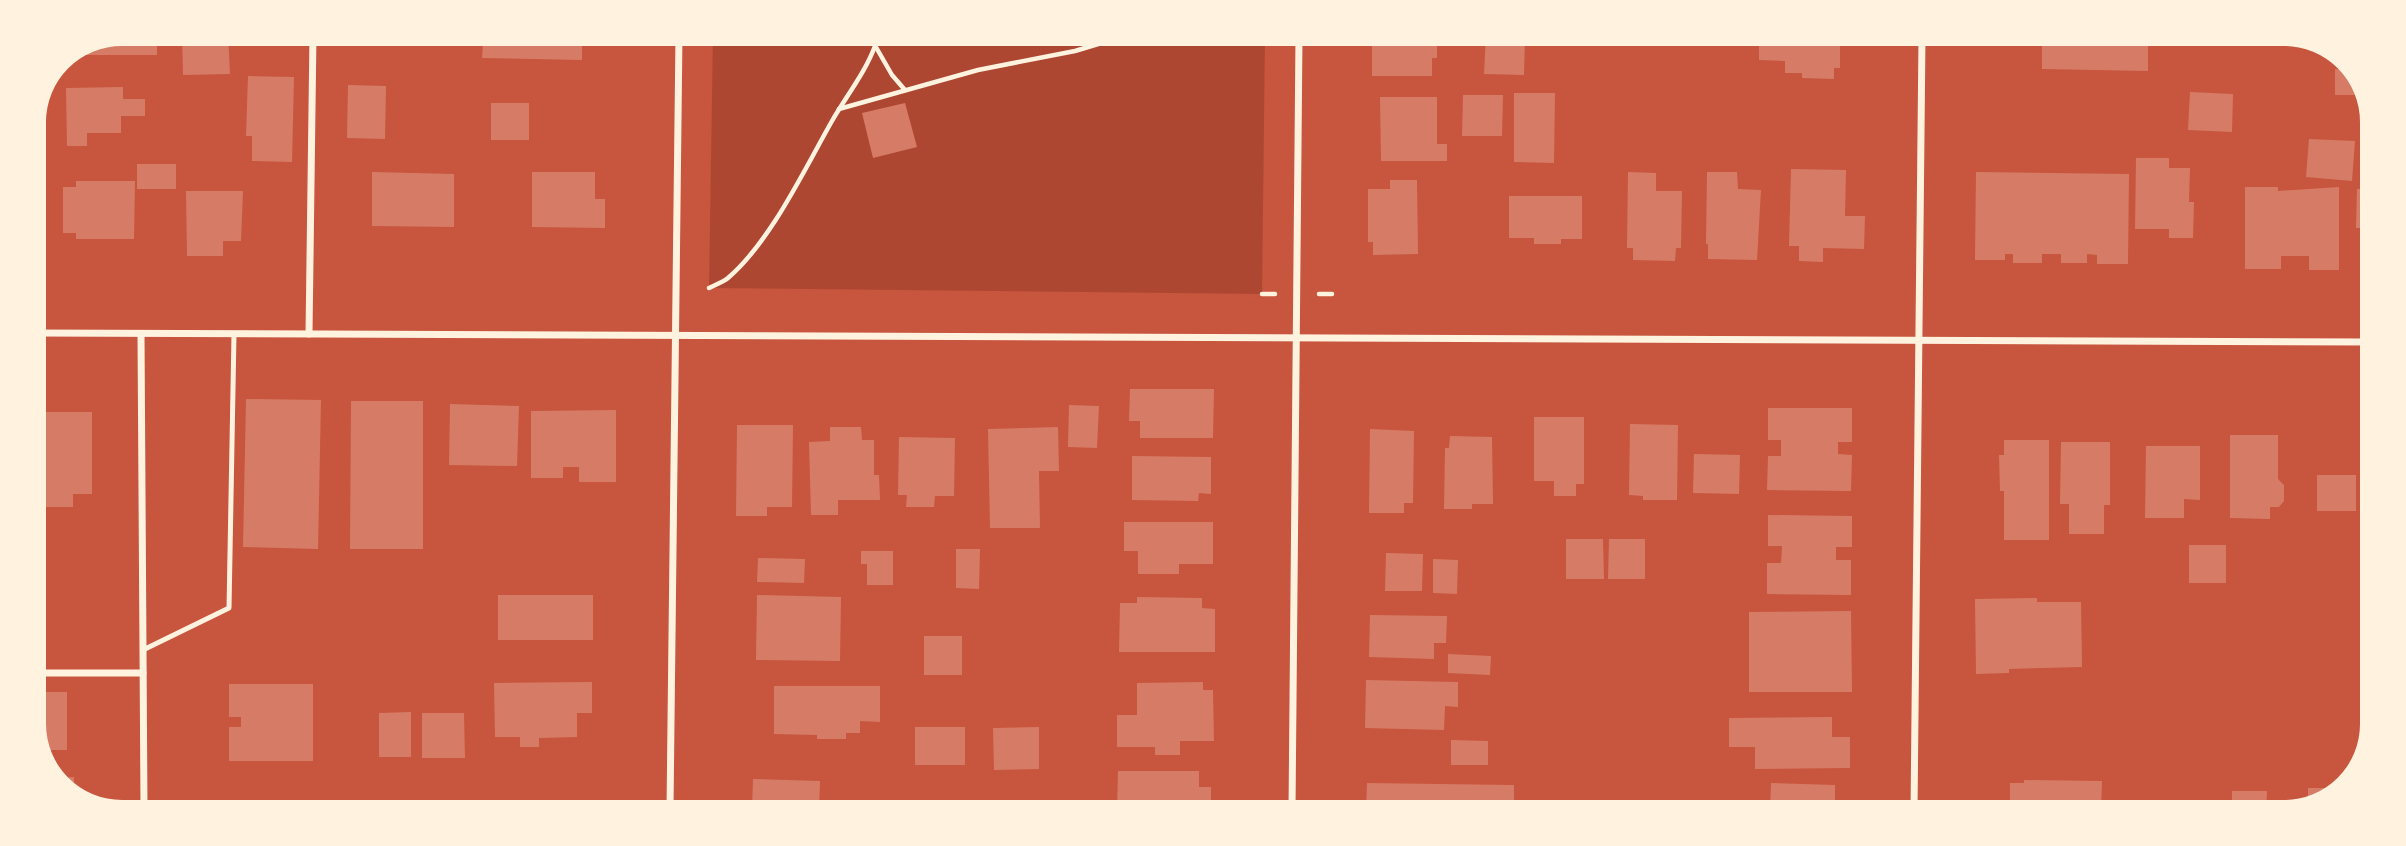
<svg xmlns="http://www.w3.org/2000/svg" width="2406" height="846" viewBox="0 0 2406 846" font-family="'Asap Condensed',sans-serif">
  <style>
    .green { fill: #ae4732 }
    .building { fill: #d67c66 }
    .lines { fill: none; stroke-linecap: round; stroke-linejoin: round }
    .path { stroke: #fff3e0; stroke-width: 4.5 }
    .service { stroke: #fff3e0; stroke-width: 5 }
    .minor { stroke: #fff3e0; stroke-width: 7 }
  </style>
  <rect width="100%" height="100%" fill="#c8553d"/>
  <!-- green -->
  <path class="green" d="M713,34l552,2 -3,258 -553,-6z"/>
  <!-- building -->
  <g class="building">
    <path d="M121,33h36v22h-88z"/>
    <path d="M182,33h46l2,41 -47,1z"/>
    <path d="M474,34h108v26l-100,-2 1,-14h-9z"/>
    <path d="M1372,36h65v22h-5v18h-60z"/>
    <path d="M1486,36l39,1 -1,38 -40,-1z"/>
    <path d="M1759,37h90v6h-9v25h-6v11l-32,-1v-5h-17v-12l-26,-1z"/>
    <path d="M2042,37h106v34l-106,-2z"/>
    <path d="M2335,69l20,1 10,25h-30z"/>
    <path d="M248,76l46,1 -2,85 -40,-1v-25h-6z"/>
    <path d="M348,85l38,1 -1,53 -38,-1z"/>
    <path d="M123,87v12h22v17h-24v17h-34v13h-20l-1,-58z"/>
    <path d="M2190,92l43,2 -1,38 -44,-2z"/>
    <path d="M1514,93h41l-1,70 -40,-1z"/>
    <path d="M1463,95h40l-1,41h-40z"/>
    <path d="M1380,97h57v47h10v17h-66z"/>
    <rect x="491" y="103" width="38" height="37"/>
    <path d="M905,103l12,44 -44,11 -11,-45z"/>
    <path d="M2309,139l46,2 -3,40 -46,-4z"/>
    <path d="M2136,158h33v10h21l-1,34h5l-1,36h-24v-9h-34z"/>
    <rect x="137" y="164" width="39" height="25"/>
    <path d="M1791,169l55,1 -1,46h20l-1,33 -41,-1v14l-24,-1v-15h-10z"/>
    <path d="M372,172l82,2v53l-82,-1z"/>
    <path d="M532,172h63v27h10v29l-73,-1z"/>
    <path d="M1628,172l28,1v18h26l-1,57h-5l-1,13 -42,-1v-12h-6z"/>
    <path d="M1707,172h30l1,17 23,1 -4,70 -49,-1v-15h-2z"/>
    <path d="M1976,172l153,2 -1,90h-31v-9l-10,-1v9h-26v-9h-19v9h-29v-9h-8v6h-30z"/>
    <path d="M1390,180h27l1,74 -45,1v-13h-5v-53h22z"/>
    <path d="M76,181h59l-1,58h-58v-6h-13v-46h13z"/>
    <path d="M2245,187h33v4l61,-4v83h-30v-14h-28v13h-36z"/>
    <path d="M2357,189h15v39h-16z"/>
    <path d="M186,191h57l-2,50h-18v15h-36z"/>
    <path d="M1509,196h73v43h-21v5h-27v-6h-25z"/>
    <path d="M1130,389h84l-1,49h-73v-17h-11z"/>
    <path d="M246,399l75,1 -3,149 -75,-2z"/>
    <path d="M351,401h72v148h-73z"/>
    <path d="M450,404l69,2 -2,60 -68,-1z"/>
    <path d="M1069,405l30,1 -2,42 -29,-1z"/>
    <path d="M1768,408h84v34h-14v12l14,1 -1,36 -84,-1 1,-34h13v-16h-13z"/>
    <path d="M616,410v72h-37v-15h-16v11h-32v-67z"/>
    <path d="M33,412h59v82h-19v13h-40z"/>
    <path d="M1534,417h50v67h-8v12h-22v-15h-20z"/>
    <path d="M1630,424l48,1 -1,75h-34v-4l-14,-1z"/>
    <path d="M737,425h56l-1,82h-25v9h-31z"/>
    <path d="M830,427h31l1,13h12v35h5l1,25h-42v15h-27l-2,-73 21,-1z"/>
    <path d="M1058,427l1,44h-20l1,57h-50l-2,-99z"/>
    <path d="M1370,429l44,2 -1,72h-9v10h-35z"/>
    <path d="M2230,435h48v44l6,6v16l-5,6h-9v12l-40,-1z"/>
    <path d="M1450,436l42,1 1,67h-21v5h-28l1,-61h4z"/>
    <path d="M899,437l56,1 -1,58h-19l-1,11h-28l1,-12h-9z"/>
    <path d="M2004,440h45v100h-45v-49h-4l-1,-36h5z"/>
    <path d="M2061,442h49v63h-6v29h-35v-30h-9z"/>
    <path d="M2146,446h54v54l-16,-1v19h-39z"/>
    <path d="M1694,454l46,1 -1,39 -46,-1z"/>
    <path d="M1132,456l79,1v37l-12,-1 -1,8 -66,-1z"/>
    <rect x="2317" y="475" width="39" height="36"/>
    <path d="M1768,515l84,1v31h-16v13h15v35l-84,-1v-31h14l1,-17h-14z"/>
    <path d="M1124,522h89v42h-34v10h-41v-23h-14z"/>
    <path d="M1566,539h37l1,40h-38z"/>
    <path d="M1609,539h36v40h-37z"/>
    <rect x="2189" y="545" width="37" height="38"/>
    <path d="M956,549h24l-1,40 -23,-1z"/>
    <path d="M861,551h32v34h-26v-21h-6z"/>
    <path d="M1386,553l37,1 -1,37h-37z"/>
    <path d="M758,558l47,1 -1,24 -47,-1z"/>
    <path d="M1433,559l25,1 -1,34 -24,-1z"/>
    <rect x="498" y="595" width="95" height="45"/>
    <path d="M757,595l84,2 -1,64 -84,-1z"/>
    <path d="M1137,597l65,1v10l13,1v43h-96l1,-49h17z"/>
    <path d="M2037,598v4h44l1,65 -73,2v4l-33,1 -1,-75z"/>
    <path d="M1851,611l1,81h-103v-80z"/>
    <path d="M1370,615l77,1 -1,27h-12v16l-65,-2z"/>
    <rect x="924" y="636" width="38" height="39"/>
    <path d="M1448,654l43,2 -1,19 -42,-2z"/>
    <path d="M1366,680l92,2v25l-13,-1 -1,24 -79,-2z"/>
    <path d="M592,682v31h-15v24l-38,1v9h-19v-10h-25l-1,-54z"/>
    <path d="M1203,682v8h10l1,51h-34v14h-25v-8h-38v-32h20v-32z"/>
    <path d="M229,684h84v77h-84v-34h12v-10h-12z"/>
    <path d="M774,686h106v36l-20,-1v12h-14v6h-29v-4l-43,-1z"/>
    <path d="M2361,690h8l-1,49h-7z"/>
    <path d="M33,692h34v58h-24v-6h-5l-5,-13z"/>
    <path d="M411,712v45h-32v-44z"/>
    <path d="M422,713h42l1,45h-43z"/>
    <path d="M1832,717v20h18v31l-95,1v-22h-26v-29z"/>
    <rect x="915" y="727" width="50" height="38"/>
    <path d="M1039,727v42l-45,1 -1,-42z"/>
    <path d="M1451,740l37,1v24h-37z"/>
    <path d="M1118,771h81v16h12v24l-94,-1z"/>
    <path d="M74,777v17l-23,-16z"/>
    <path d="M753,779l67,2 -1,29h-67z"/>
    <path d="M2024,780l78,1 -1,31 -91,-1v-28h14z"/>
    <path d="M1367,783l147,2v26h-148z"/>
    <path d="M1771,783l64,2v27h-65z"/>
    <path d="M2308,788h35l-5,7 -30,10z"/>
    <path d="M2232,791h35l-1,22h-34z"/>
  </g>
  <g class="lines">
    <!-- path -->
    <g class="path">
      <path d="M869,35l23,40 13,15"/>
      <path d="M839,109l139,-39 97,-19 53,-16"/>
      <path d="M709,288c6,-3 14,-6 19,-10 43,-37 76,-108 104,-157 15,-26 33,-48 43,-75"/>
      <path d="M1262,294h13"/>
      <path d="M1319,294h13"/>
    </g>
    <!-- service -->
    <path class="service" d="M143,650l86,-42 5,-274"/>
    <!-- minor -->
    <g class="minor">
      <path d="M33,333l2338,9"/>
      <path d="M141,334l3,474"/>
      <path d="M309,334l4,-300"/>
      <path d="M33,673h110"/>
      <path d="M670,809l9,-775"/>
      <path d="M1292,811l7,-775"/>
      <path d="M1914,812l8,-775"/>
    </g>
  </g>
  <!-- crop -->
  <path d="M0 0H2406V846H0ZM122 46H2284A76 76 0 0 1 2360 122V724A76 76 0 0 1 2284 800H122A76 76 0 0 1 46 724V122A76 76 0 0 1 122 46Z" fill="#fff3e0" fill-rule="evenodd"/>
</svg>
